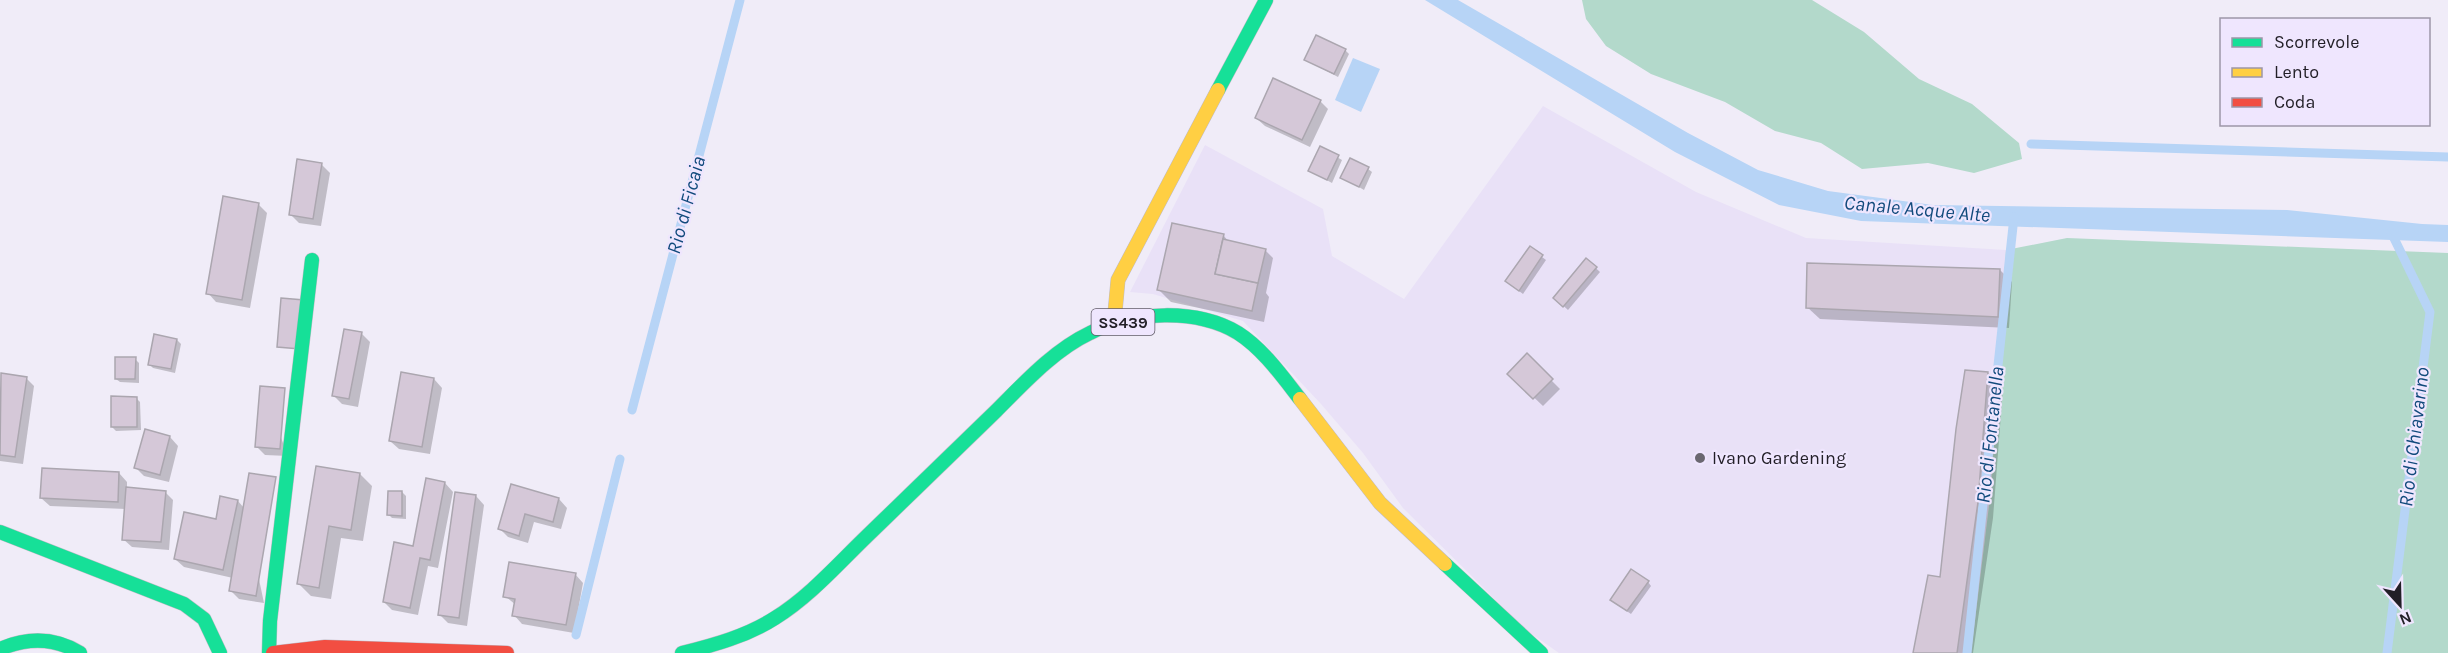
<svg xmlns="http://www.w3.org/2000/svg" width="2448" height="653" viewBox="0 0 2448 653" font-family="Karla,sans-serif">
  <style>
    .built { fill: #e9e1f7 }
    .green { fill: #b3d9cb }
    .water { fill: #b7d4f6 }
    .shadow { fill: #0003 }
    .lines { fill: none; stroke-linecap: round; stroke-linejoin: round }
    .stream { stroke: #b7d4f6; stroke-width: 9 }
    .building { fill: #d5c8d8; stroke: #aba6af; stroke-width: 1.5 }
    .fast-casing { stroke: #bfbbc5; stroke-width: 15 }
    .slow-casing { stroke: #bfbbc5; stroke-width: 15 }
    .jam-casing { stroke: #bfbbc5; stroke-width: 15 }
    .fast { stroke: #16e098; stroke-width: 14 }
    .slow { stroke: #ffcf43; stroke-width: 14 }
    .jam { stroke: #f24e42; stroke-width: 14 }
    .poi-dot { fill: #6a6770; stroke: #efe6fe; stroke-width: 2 }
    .labels { text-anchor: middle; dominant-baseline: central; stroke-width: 4.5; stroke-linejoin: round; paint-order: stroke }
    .shield { fill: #efe6fe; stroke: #605b68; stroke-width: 1.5 }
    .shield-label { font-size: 16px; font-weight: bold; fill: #221f27 }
    .poi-label { font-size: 18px; fill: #221f27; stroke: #efe6fe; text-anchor: start }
    .water-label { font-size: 20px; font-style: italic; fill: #114a7c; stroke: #efe6fe }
  </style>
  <rect width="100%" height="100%" fill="#f0ecf8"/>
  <!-- built -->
  <path class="built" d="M1543,106l153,86 110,46 200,12 -15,239 -20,164h-412l-33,-23 -123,-122 -40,-55 -42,-49 -78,-83 -90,-27 -23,-2 75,-147 118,64 9,47 72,43z"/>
  <!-- green -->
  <g class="green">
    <path d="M1582,0h230l52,32 55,47 53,25 47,39 3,16 -48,14 -46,-10 -66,6 -41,-26 -46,-12 -50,-29 -74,-28 -45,-28 -20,-27z"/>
    <path d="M2067,238l381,15v400h-477l20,-164 15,-239z"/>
  </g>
  <!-- water -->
  <g class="water">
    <path d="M1425,0h33l230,133 70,37 70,21 105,14 354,5 135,14 26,1v17l-587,-21 -82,-16 -104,-53z"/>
    <path d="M1353,58l27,11 -19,43 -26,-12z"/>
  </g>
  <!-- shadow -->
  <g class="shadow">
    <path d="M1345,50l4,4 -11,23 -32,-17z"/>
    <path d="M1320,101l8,8 -18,38 -45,-21 -9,-8z"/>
    <path d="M1321,148l21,12 -10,23 -22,-12z"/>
    <path d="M321,164l9,9 -9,53 -22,-3 -9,-9z"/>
    <path d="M1368,169l4,3 -8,18 -22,-13z"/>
    <path d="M258,204l9,9 -17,95 -34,-6 -8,-9z"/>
    <path d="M1223,235l7,8 35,7 8,8 -7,35 3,4 -5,25 -93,-20 -12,-12z"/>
    <path d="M1530,248l16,12 -23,34 -12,-9z"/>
    <path d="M1587,260l13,12 -32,38 -13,-12z"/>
    <path d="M2000,270l12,12 -3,46 -189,-9 -13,-12z"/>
    <path d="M361,333l9,9 -12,65 -16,-3 -9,-9z"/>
    <path d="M177,340l4,4 -6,29 -22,-5 -4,-4z"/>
    <path d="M1527,356l33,33 -17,17 -34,-32z"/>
    <path d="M135,359l4,4v20l-19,-1 -4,-3z"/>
    <path d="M1988,373l15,15 -10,130 -20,135h-58l26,-74z"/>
    <path d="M3,375l23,3 8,8 -11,78 -23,-3v-69z"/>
    <path d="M434,379l8,9 -12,66 -31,-5 -9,-8z"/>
    <path d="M262,388l26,68 -23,-1 -8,-8z"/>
    <path d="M136,398l4,4 1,28 -25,1 -4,-4z"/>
    <path d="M170,437l8,9 -9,36 -25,-6 -8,-8z"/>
    <path d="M317,468l43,6 12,12 -9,55 -22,-3 -10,61 -20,-3 -12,-12z"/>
    <path d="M119,473l8,9v7l38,3 8,8 -4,50 -37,-3 -9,-8 3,-30 -76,-3 -9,-8z"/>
    <path d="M445,483l8,9 -15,76 -10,-2 -10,49 -26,-5 -8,-8z"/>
    <path d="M512,486l47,13 8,9 -6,21 -27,-7 -6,21 -20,-6 -8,-8z"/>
    <path d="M402,492l4,4v23l-14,-1 -4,-4z"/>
    <path d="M476,496l8,9 -17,121 -19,-3 -8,-8z"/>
    <path d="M238,501l6,7 20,95 -25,-4 -8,-8 2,-13 -49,-11 -9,-8z"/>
    <path d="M575,574l8,9 -9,50 -52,-9 -8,-9 2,-10 -11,-9z"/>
    <path d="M1648,582l3,4 -20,28 -16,-11z"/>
  </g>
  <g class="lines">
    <!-- stream -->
    <g class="stream">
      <path d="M2031,144l417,13"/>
      <path d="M632,410l108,-410"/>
      <path d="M576,635l44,-176"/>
      <path d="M1967,653l47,-436"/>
      <path d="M2387,653l43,-341 -39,-80"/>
    </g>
  </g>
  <!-- building -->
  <g class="building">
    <path d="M1316,35l30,14 -12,25 -30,-14z"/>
    <path d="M1273,78l48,22 -19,40 -47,-22z"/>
    <path d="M1320,146l19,9 -12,25 -19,-9z"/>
    <path d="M1350,158l19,9 -10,20 -19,-9z"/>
    <path d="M297,159l25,4 -9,56 -24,-4z"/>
    <path d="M223,196l36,7 -17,97 -36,-6z"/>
    <path d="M1172,223l52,11 -9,40 43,9 -6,28 -95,-21z"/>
    <path d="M1223,239l43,10 -8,34 -43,-9z"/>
    <path d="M1530,246l13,9 -24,36 -14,-10z"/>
    <path d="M1586,258l11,9 -34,40 -10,-9z"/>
    <path d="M1807,263l193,6 -2,48 -192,-9z"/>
    <path d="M281,298l23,2 -4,49 -23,-2z"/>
    <path d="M344,329l18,3 -13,67 -17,-3z"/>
    <path d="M154,334l23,5 -6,30 -23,-4z"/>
    <path d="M1527,353l26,26 -20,20 -26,-25z"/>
    <path d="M115,357h21l-1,22h-20z"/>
    <path d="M1965,370l23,2 -10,130 -21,151h-44l15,-78 12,2 16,-148z"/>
    <path d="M401,372l33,6 -12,69 -33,-6z"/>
    <path d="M1,373l26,4 -12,80 -15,-2z"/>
    <path d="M260,386l25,2 -5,61 -25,-2z"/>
    <path d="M111,396l26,1v30h-26z"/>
    <path d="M145,429l25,7 -10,39 -26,-7z"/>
    <path d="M316,466l44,7 -9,57 -22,-4 -10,62 -22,-4z"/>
    <path d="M42,468l77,4 -1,30 -78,-4z"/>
    <path d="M249,473l27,4 -20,119 -27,-5z"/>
    <path d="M426,478l19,4 -15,78 -10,-2 -10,50 -27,-6 11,-60 19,4z"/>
    <path d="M511,484l48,14 -6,24 -28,-8 -6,22 -21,-7z"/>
    <path d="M126,487l40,4 -5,51 -39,-2z"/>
    <path d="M388,491h14v25l-15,-1z"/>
    <path d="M455,492l21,3 -17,123 -21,-3z"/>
    <path d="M220,496l18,4 -15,70 -49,-11 10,-47 32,7z"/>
    <path d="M509,562l67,11 -10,52 -54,-9 3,-17 -12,-2z"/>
    <path d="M1631,569l18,12 -22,30 -17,-11z"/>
  </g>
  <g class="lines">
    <!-- fast casing -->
    <g class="fast-casing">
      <g id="fast">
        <path d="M1218,90l48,-90"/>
        <path d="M0,532l184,72 20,15 16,34"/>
        <path d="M1445,564l96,89"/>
        <path d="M0,649c28,-12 54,-12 80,4"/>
        <path d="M269,653l1,-32 42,-361"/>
        <path d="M682,653c32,-8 65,-17 93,-35 34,-21 62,-53 91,-81 43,-42 87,-84 130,-126 28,-28 58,-61 94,-78 43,-22 106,-25 148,0 25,16 44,43 62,66"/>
      </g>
    </g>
    <!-- slow casing -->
    <g class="slow-casing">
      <g id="slow">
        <path d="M1114,323l4,-43 100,-190"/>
        <path d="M1300,399l80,104 65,61"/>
      </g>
    </g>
    <!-- jam casing -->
    <g class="jam-casing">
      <path id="jam" d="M273,653l52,-6 182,6"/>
    </g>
    <!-- fast -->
    <use href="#fast" class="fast"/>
    <!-- slow -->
    <use href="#slow" class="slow"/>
    <!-- jam -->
    <use href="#jam" class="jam"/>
  </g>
  <!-- markers -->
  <circle class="poi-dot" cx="1700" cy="458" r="6"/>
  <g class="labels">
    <!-- shield labels -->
    <rect class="shield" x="1091.5" y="309" width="63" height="26" rx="4.5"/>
    <g class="shield-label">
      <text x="1123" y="322">SS439</text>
    </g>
    <!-- poi labels -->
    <g class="poi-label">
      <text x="1712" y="458">Ivano Gardening</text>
    </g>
    <!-- water labels -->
    <g class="water-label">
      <text transform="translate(686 205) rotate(-75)">Rio di Ficaia</text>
      <text transform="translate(1917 209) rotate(5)">Canale Acque Alte</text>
      <text transform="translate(1990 435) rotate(-84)">Rio di Fontanella</text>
      <text transform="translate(2414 437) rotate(-83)">Rio di Chiavarino</text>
    </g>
  </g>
  <!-- legend -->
  <rect x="2220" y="18" width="210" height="108" fill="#efe6fe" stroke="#9d96a8" stroke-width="1.5"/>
  <rect x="2232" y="38" width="30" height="9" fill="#16e098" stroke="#9d96a8" stroke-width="1.5"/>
  <text x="2274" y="48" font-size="18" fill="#221f27">Scorrevole</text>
  <rect x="2232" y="68" width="30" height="9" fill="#ffcf43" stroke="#9d96a8" stroke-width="1.5"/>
  <text x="2274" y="78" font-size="18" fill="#221f27">Lento</text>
  <rect x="2232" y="98" width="30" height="9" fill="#f24e42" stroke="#9d96a8" stroke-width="1.5"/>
  <text x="2274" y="108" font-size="18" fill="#221f27">Coda</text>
  <!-- north arrow -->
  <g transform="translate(2400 605) rotate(158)" stroke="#efe6fe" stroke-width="4.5" paint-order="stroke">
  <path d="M0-4.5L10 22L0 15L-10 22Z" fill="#221f27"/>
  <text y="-9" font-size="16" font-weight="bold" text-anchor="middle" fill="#221f27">N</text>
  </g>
</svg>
